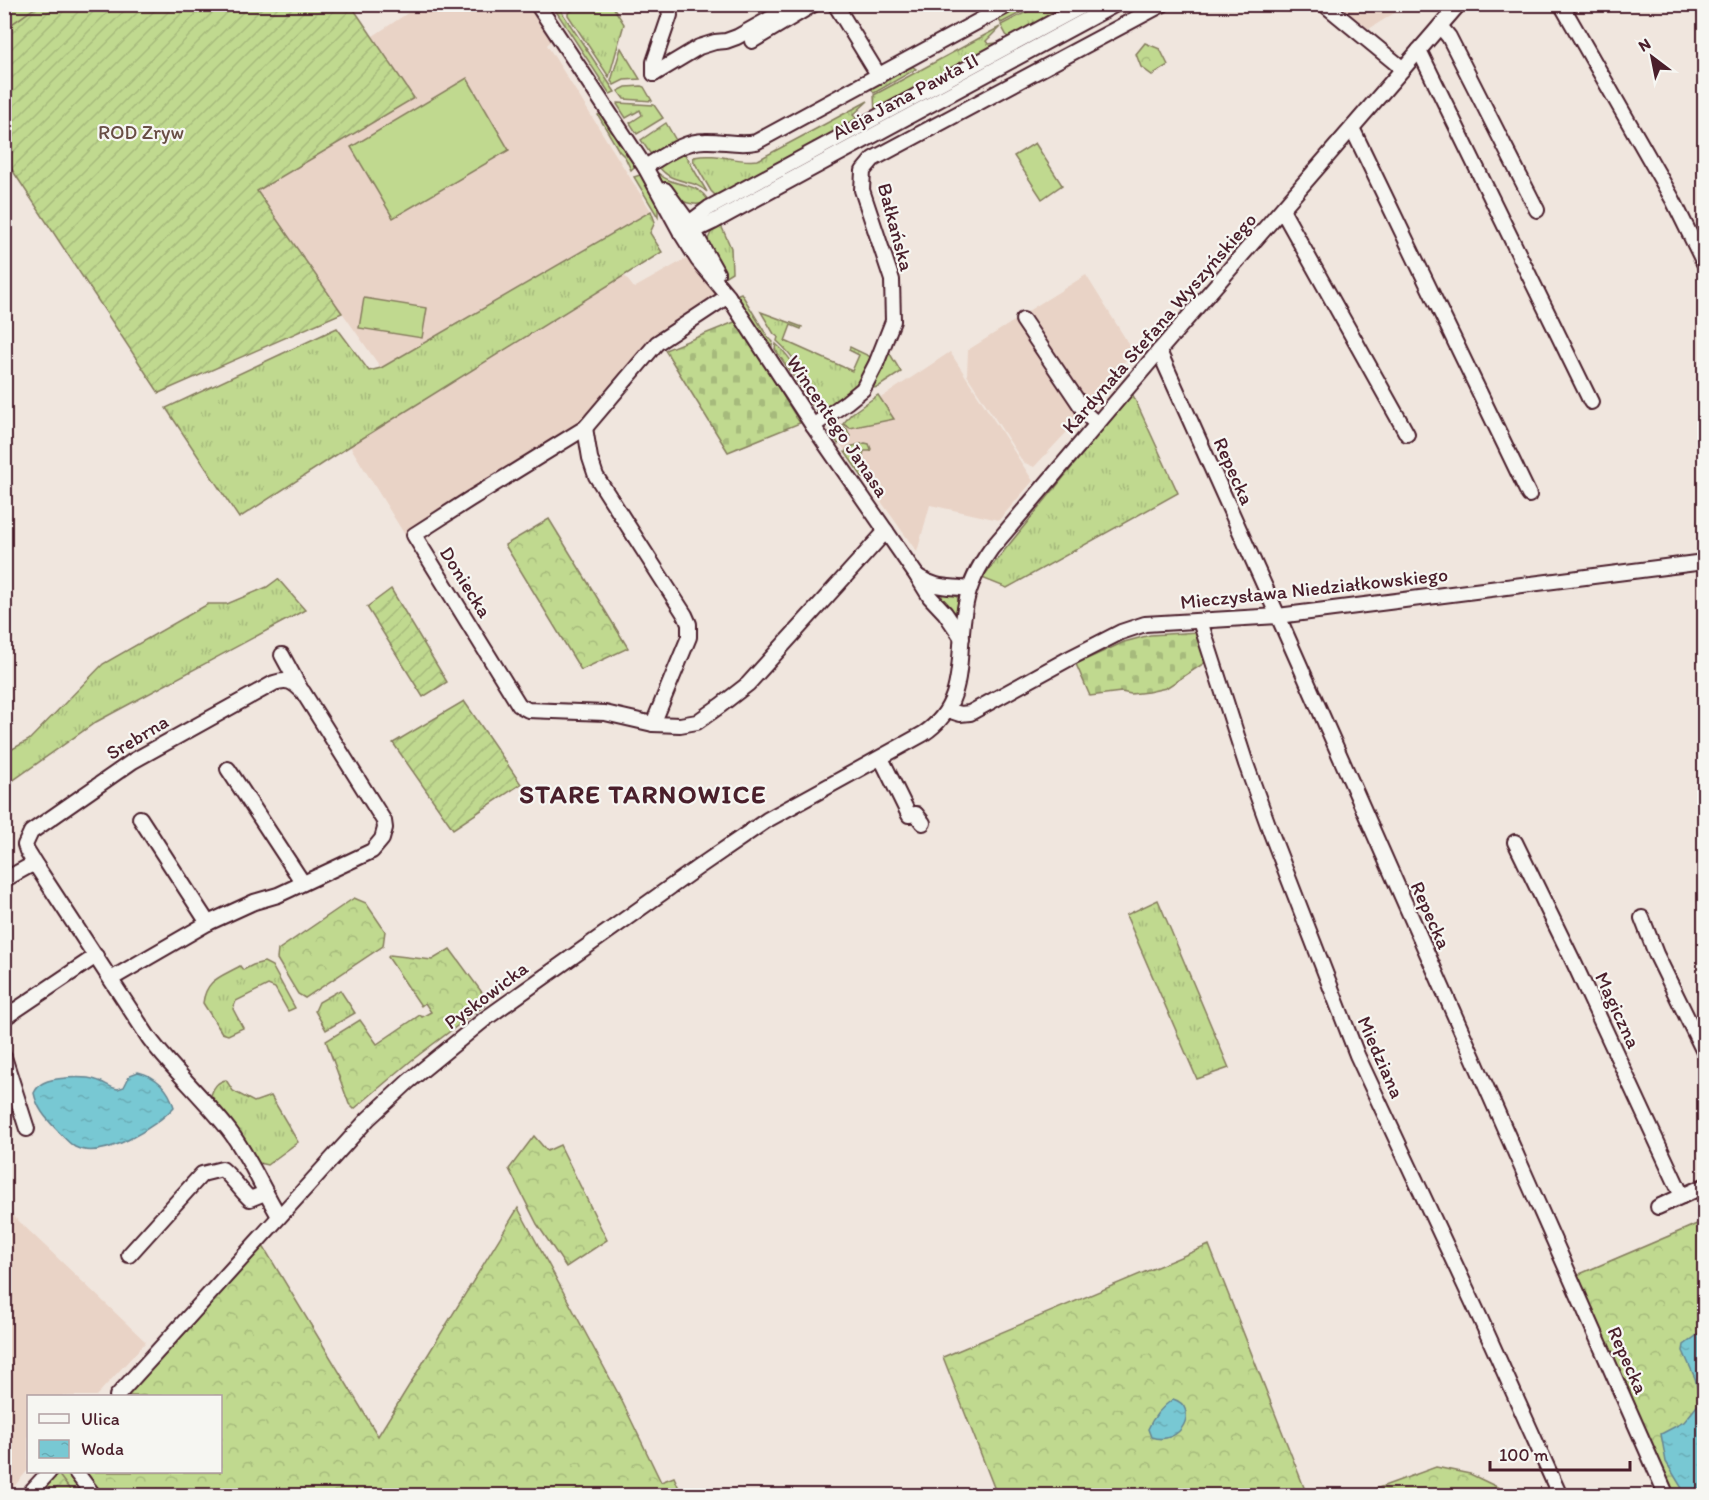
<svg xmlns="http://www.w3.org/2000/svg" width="1709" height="1500" viewBox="0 0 1709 1500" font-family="Itim,sans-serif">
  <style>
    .built { fill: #e9d3c6 }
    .grass { fill: url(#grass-tufts); stroke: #857c5d; stroke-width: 1.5 }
    .forest { fill: url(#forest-crowns); stroke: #857c5d; stroke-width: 1.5 }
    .cemetery { fill: url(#cemetery-stones); stroke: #857c5d; stroke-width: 1.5 }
    .garden { fill: url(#garden-furrows); stroke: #857c5d; stroke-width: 1.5 }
    .pitch { fill: #c0d98f; stroke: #857c5d; stroke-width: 1.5 }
    .water { fill: url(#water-ripples); stroke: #668490; stroke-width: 1.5 }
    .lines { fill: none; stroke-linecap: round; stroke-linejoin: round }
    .minor-casing { stroke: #4a1f2b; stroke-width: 18 }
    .minor { stroke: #f6f6f2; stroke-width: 14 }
    .labels { text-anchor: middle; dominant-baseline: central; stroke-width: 4.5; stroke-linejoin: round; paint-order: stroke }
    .street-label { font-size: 20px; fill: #4a1f2b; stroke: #f6f6f2 }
    .park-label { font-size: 20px; fill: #684e44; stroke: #f6f6f2 }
    .district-label { font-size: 26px; font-weight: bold; letter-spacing: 1.5px; fill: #4a1f2b; stroke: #f6f6f2 }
  </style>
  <defs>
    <pattern id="grass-tufts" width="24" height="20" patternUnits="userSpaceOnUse" patternTransform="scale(1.5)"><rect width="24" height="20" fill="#c0d98f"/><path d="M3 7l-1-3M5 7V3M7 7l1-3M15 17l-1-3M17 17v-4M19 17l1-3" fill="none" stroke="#a6ba7c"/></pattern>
    <pattern id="forest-crowns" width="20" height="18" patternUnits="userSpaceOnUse" patternTransform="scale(1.5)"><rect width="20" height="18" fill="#c0d98f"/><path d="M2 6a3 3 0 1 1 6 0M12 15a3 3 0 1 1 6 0" fill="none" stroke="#a6ba7c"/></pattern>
    <pattern id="cemetery-stones" width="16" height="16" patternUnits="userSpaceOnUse" patternTransform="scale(1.5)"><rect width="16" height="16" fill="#c0d98f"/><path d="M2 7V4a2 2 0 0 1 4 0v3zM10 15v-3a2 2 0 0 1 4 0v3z" fill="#a6ba7c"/></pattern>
    <pattern id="garden-furrows" width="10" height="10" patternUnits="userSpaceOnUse" patternTransform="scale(1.5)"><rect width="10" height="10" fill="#c0d98f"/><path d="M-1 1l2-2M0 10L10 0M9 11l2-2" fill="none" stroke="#a6ba7c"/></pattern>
    <pattern id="water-ripples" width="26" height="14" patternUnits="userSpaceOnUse" patternTransform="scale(1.5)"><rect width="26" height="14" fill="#78c8d3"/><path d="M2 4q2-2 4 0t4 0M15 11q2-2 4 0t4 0" fill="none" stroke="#69abb5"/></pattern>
  </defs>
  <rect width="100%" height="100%" fill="#f0e6de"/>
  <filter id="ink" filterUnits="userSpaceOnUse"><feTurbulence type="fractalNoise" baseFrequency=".0167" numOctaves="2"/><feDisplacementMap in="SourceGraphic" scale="12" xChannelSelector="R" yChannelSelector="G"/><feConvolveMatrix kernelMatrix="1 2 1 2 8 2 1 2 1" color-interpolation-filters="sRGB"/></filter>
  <g filter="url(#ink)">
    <!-- built -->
    <g class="built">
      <path d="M420,5h107l24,36 -4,4 104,166 -270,157 -124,-177 156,-93 -40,-62z"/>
      <path d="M1339,5h68l-38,24z"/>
      <path d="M689,257l31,44 -56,36 -69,81 -169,108 -18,14 -58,-94 274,-171 10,13z"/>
      <path d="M1086,275l47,76 -38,47 -11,4 -56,-91z"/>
      <path d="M1014,321l65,98 -45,48 -11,-5 -56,-87 1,-25z"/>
      <path d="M950,352l83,129 -34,39 -69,-15 -13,47 -86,-121z"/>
      <path d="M4,1207l142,135 -50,54h-68v74l-22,26 -2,-1z"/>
    </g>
    <!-- grass -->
    <g class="grass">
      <path d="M5,4h34v1l-34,24z"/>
      <path d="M552,5h5l58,87 -5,2z"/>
      <path d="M581,5h31l12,19 -15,53 -41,-62v-2z"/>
      <path d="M1020,5h15l-34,18 -4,-6z"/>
      <path d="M1040,5h33l-64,35 -8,-15z"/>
      <path d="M1000,27l-14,14 2,3 17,-2 -130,72 -1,-19z"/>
      <path d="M621,48l19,31 -16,1 -10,5 -3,-4z"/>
      <path d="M909,64l7,5 -42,24 -4,-7z"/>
      <path d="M641,86l3,1 8,14 -28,-2 -6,-8 8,-4z"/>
      <path d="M868,101l-15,14 3,3 12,-1 -150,81 -7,-7 -18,-31 1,-3c26,-5 40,6 64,3z"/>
      <path d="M618,103l36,2 9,13 -26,16 -7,-11 12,-8 -2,-5 -14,8 -9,-14z"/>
      <path d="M602,113l31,48 1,6 -3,3 -6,-13 -6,-6 -21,-36z"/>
      <path d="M666,123l12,21 -26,12 -11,-16z"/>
      <path d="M683,151l24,41c-16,-15 -33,-6 -48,-25l1,-3z"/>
      <path d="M658,173c17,16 40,7 51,29 -23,8 -43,-8 -51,-29z"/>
      <path d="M640,175l4,2 14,23v17l-24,-40z"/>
      <path d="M651,211l4,11 -5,11 12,19 -312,194 -111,72 -73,-110 171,-80 32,43 12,-3z"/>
      <path d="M720,223l11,25 1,24 -8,5c-12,-21 -28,-34 -4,-54z"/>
      <path d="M741,293l26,43 6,6 -2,8 -35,-55z"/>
      <path d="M761,312l41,15 -1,2 -10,-4 -6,16 67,30 7,-16 -10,-5 1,-3 21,10c-13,32 -21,35 -47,54 -13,-24 -26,-52 -47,-70l1,-4 -4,-3z"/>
      <path d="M776,344c19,16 33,47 44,69 -6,-3 -10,-11 -14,-16l3,-3 -3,-5 -3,2 -28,-42z"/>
      <path d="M887,349l14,23 -23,15 -10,2z"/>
      <path d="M1132,393l46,100 -171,95 -25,-10z"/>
      <path d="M878,395l16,24 -44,9 -7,-4 8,-10z"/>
      <path d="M840,425l7,4 3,7 -2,2 -10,6 -7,-13z"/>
      <path d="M865,443l4,1 2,5 -1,2h-6l-4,17 6,5 -1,3 -2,2 -18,-26 4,-5z"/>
      <path d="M278,579l27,31 -209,112 -91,64v-33l24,-13 74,-76 105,-60h19l40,-17z"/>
      <path d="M945,592c14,3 16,6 11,20l-5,-1 -9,-13v-5z"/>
      <path d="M1158,900l71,168 -32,11 -71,-164z"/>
      <path d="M264,962l8,4 23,42 -7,3 -13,-23 -7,-3 -32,16 -3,8 10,19 -15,7 -6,-2 -19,-30c3,-24 18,-26 37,-37l3,4 10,-5z"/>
      <path d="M340,990l15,23 -29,17 -11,-19 4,-9z"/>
      <path d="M226,1080l7,11 21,11 17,-6 27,46 -31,23 -8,-2 -48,-68c2,-7 7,-14 15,-15z"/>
    </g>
    <!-- forest -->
    <g class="forest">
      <path d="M1145,43l15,6 8,16 -16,10 -11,-8 -5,-13z"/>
      <path d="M549,519l79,129 -47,22 -76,-125z"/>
      <path d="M354,898l12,5 19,28 -2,15 -78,52 -7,-4 -21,-35 1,-9z"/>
      <path d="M450,949l39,53 -77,58 -58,49 -5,-5 -23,-63 34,-21 17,24 43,-29 2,2 9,-5 -6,-9 -4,3 -33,-49 2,-2 42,5z"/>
      <path d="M534,1136l13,15 13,-6 47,95 -41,27 -29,-43 -28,-55z"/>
      <path d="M518,1208l101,187 42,87 13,-5 8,18 -624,1 -7,-14 9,-10h160v-76h-92l135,-150 115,190z"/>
      <path d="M1704,1221v274h-33l-96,-219z"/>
      <path d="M1209,1245l98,250h-310l-54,-138z"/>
      <path d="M1436,1467l34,7 44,21h-155z"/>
    </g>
    <!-- cemetery -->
    <g class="cemetery">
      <path d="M737,321l63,102 -72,29 -63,-102z"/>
      <path d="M1199,632l10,28 -43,28 -18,4 -17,2 -10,-2 -31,4 -14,-32 48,-22 26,-7z"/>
    </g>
    <!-- garden -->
    <g class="garden">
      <path d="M39,5h312l63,93 -157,93 85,122 -183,80 -154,-234v-130z"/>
      <path d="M391,589l56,93 -24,15 -56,-90z"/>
      <path d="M464,701l57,83 -68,45 -60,-86z"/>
      <path d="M58,1474l16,21h-36z"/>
    </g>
    <!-- pitch -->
    <g class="pitch">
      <path d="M467,78l42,72 -116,68 -42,-71z"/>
      <path d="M1035,143l27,42 -20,14 -28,-43z"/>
      <path d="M364,298l63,10 -5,30 -63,-10z"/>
    </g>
    <!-- water -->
    <g class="water">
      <path d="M138,1072c18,4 31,17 36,35 -18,20 -71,54 -99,40 -7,-4 -14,-13 -20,-19 -10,-11 -18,-20 -21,-35 2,-4 5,-8 9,-10 11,-6 42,-7 53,-3 8,2 14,8 22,9l6,-2 6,-12z"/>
      <path d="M1704,1330v165h-18l-20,-33 -5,-28 23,-12 17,-21 -6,-23 -12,-27 1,-6z"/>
      <path d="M1173,1399c27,8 9,48 -22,38l-3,-8c5,-12 14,-22 25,-30z"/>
    </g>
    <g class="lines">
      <!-- minor casing -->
      <g class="minor-casing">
        <g id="minor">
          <path d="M537,4l108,163 36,66 17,27 30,36 85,130 104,150 13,21 15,16 17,25"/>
          <path d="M835,4l44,72"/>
          <path d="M1324,4l79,65"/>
          <path d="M1561,4l112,196 31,63"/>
          <path d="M1440,26l9,11 88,173"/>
          <path d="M752,41l62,-37"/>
          <path d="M1419,50l172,352"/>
          <path d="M654,74l45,-27 16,-5 11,-1 11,-4 59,-33"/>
          <path d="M654,74v-12l16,-47 -2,-11"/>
          <path d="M1352,128l177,367"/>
          <path d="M645,167c17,-10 38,-26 60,-26 17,-1 34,5 51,1l254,-138"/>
          <path d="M665,190l24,33 28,50"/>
          <path d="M1282,210l125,224"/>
          <path d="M681,233l13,-2 19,-9 403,-218"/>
          <path d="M681,233l8,-10 20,-15 377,-204"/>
          <path d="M728,296l-71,47 -72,85 -115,71 -56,36 105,170 9,5 77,3 48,11 27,1 17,-3 24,-17 27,-21 138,-153"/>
          <path d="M1023,320l64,95 10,9"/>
          <path d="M1159,351l119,265 389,880"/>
          <path d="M813,426l34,-24 16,-13 13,-25 17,-43 -1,-41 -30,-90 1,-19 10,-12 290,-155"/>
          <path d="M585,428l5,30 6,18 89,139 4,9v13l-36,87"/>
          <path d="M917,576c19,13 31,10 52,13"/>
          <path d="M1200,621l46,143 25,69 86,222 124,265 79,176"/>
          <path d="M282,655l18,33"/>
          <path d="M948,710l12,4 10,-1 100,-55 51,-26 24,-8 133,-8 426,-54"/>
          <path d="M881,758l28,57 7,-1 7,9"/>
          <path d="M228,769l75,114"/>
          <path d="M140,818l68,105"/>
          <path d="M1515,842l60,123 107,231"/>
          <path d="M37,867l-10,-16 -2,-6 6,-13 102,-71 141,-78c14,-5 19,-1 29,9l81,129 1,7 -3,11 -10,12 -94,44 -24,7 -46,21 -97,56"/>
          <path d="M4,880l27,-15 6,2 112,171c24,32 54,59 79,91 20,25 34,59 51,87"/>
          <path d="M1642,918l14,36 48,98"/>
          <path d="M4,1018l92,-62"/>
          <path d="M4,1057l23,72"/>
          <path d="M1658,1207l46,-21"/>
          <path d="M129,1255l73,-81 20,-5c11,9 18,21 28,30l15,-6"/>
          <path d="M117,1396l251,-277 41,-38 76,-62 212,-151 70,-48 156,-86c48,-31 32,-83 43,-131 4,-21 13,-37 25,-54l168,-198 300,-347"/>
          <path d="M76,1472l18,24"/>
          <path d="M27,1496l22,-24"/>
        </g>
      </g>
      <!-- minor -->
      <use href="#minor" class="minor"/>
    </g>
  </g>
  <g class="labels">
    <!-- street labels -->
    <g class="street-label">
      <text transform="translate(905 96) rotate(-28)">Aleja Jana Pawła II</text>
      <text transform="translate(896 227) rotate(75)">Bałkańska</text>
      <text transform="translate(1159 323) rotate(-49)">Kardynała Stefana Wyszyńskiego</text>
      <text transform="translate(838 426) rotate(56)">Wincentego Janasa</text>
      <text transform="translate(1234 471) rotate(66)">Repecka</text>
      <text transform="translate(466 582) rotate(58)">Doniecka</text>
      <text transform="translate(1314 588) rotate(-6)">Mieczysława Niedziałkowskiego</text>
      <text transform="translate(137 737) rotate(-31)">Srebrna</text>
      <text transform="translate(1431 915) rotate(66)">Repecka</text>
      <text transform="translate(486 995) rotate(-37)">Pyskowicka</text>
      <text transform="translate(1618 1010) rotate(65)">Magiczna</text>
      <text transform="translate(1381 1057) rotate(66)">Miedziana</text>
      <text transform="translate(1628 1360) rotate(66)">Repecka</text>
    </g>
    <!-- park labels -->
    <g class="park-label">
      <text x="141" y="132">ROD Zryw</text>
    </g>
    <!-- district labels -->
    <g class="district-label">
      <text x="643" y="794">STARE TARNOWICE</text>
    </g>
  </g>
  <!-- margin -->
  <rect width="1709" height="1500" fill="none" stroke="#f6f6f2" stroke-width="24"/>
  <rect x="12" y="12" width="1685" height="1476" fill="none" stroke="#4a1f2b" stroke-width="2" filter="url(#ink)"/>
  <!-- legend -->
  <rect x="27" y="1395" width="195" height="78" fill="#f6f6f2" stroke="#b1a0a2" stroke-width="1.5"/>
  <rect x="39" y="1414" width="30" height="9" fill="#f6f6f2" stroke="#b1a0a2" stroke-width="1.5"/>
  <text x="81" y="1425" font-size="18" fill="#4a1f2b">Ulica</text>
  <rect x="39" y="1440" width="30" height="18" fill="url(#water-ripples)" stroke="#b1a0a2" stroke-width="1.5"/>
  <text x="81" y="1455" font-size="18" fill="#4a1f2b">Woda</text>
  <!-- north arrow -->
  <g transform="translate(1652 57) rotate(328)" stroke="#f6f6f2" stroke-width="4.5" paint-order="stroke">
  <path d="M0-4.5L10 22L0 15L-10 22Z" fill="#4a1f2b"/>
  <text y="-9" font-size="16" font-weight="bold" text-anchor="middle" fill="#4a1f2b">N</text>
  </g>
  <!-- scale -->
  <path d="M1490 1461v9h140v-9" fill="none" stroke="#4a1f2b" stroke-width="3"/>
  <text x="1499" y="1461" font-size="18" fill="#4a1f2b" stroke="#f6f6f2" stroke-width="4.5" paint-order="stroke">100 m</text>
</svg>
